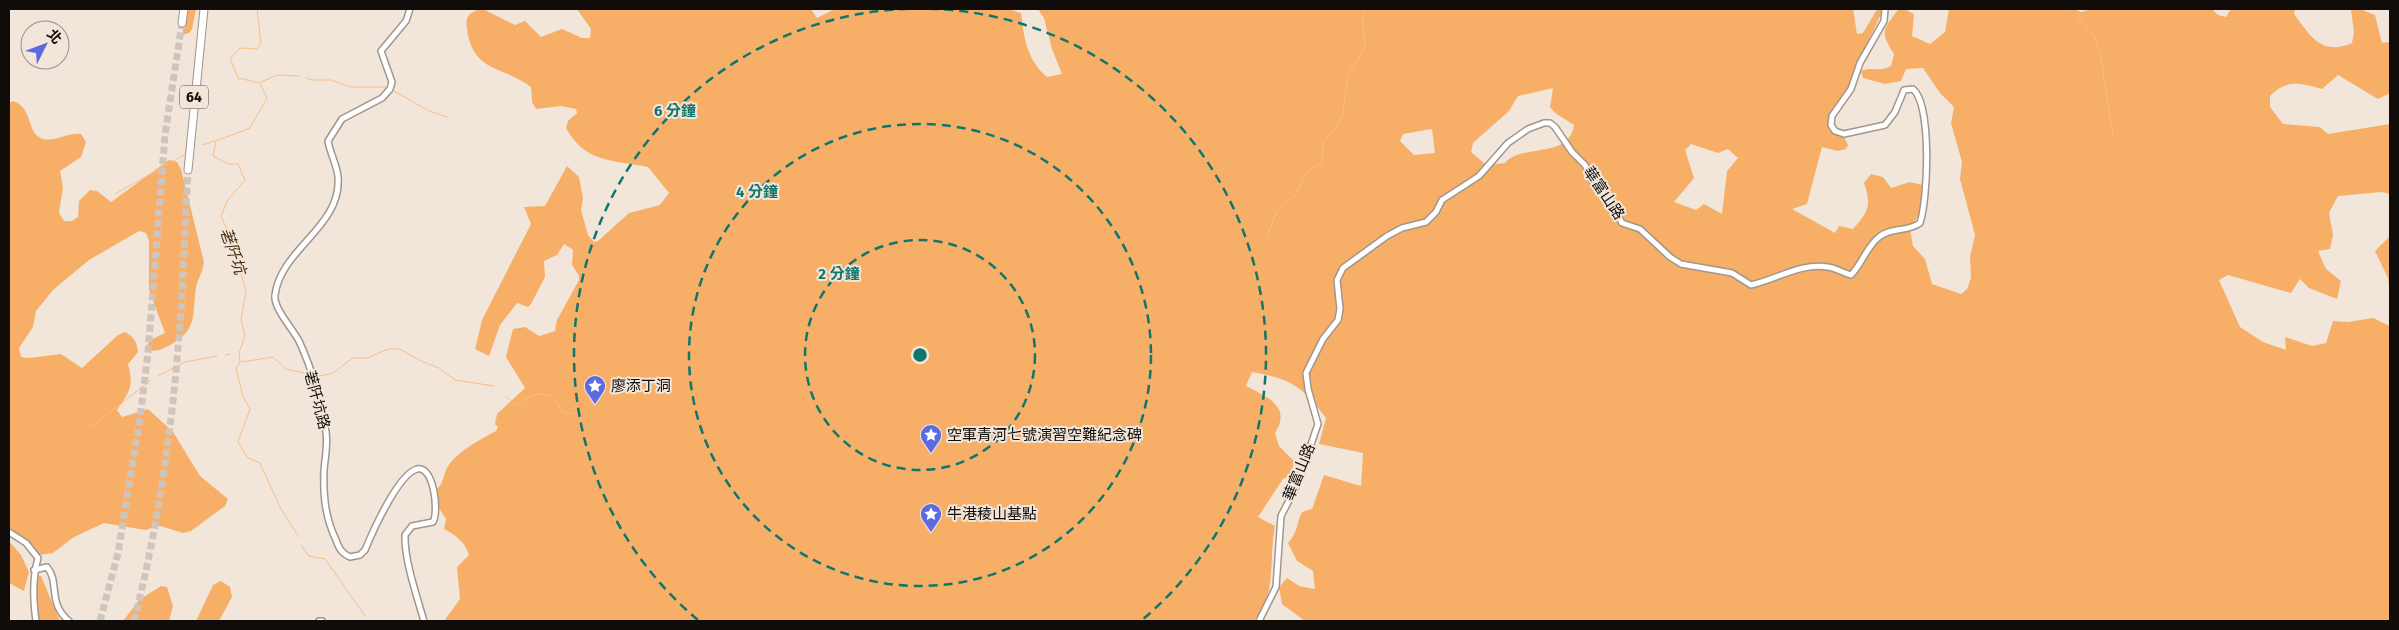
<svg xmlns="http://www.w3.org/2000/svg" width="2399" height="630" viewBox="0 0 2399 630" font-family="'Fira Sans','Noto Sans TC',sans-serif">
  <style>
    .green { fill: #f7af67; fill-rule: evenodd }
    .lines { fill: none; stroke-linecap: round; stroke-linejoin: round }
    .stream { stroke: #f9be87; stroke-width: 1 }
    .trunk-tunnel { stroke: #d0c5bc; stroke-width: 7; stroke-dasharray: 7 3.5; stroke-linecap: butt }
    .tertiary-casing { stroke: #a1968c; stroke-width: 8 }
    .trunk-casing { stroke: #a1968c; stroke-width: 9 }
    .tertiary { stroke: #fff; stroke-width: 5 }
    .trunk { stroke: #fff; stroke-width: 7 }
    .ring { fill: none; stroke: #0f766e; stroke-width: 2.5; stroke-dasharray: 9 6 }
    .labels { text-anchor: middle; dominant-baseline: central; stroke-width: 4; stroke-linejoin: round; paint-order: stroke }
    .shield { fill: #f2e6db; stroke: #544d48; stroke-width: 1 }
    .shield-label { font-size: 14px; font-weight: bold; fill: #100c09 }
    .street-label { font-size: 15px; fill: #100c09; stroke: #f2e6db }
    .poi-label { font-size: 15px; fill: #100c09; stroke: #f2e6db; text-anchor: start }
    .water-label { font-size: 16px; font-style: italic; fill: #4a2d0e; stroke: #f2e6db }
    .centre { fill: #0f766e; stroke: #f2e6db; stroke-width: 2.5 }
    .ring-label { font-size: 15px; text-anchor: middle; font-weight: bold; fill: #0f766e; stroke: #f2e6db; stroke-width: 4; stroke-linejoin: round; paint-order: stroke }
  </style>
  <rect width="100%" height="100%" fill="#f2e6db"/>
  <!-- green -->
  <g class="green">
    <path d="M188,9h8l-4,20 -3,4 -7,2z"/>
    <path d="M479,9h4l32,16 10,-4 16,16 21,-8 20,9h8l1,-9 -14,-20h234l6,9 18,-9h173l13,4c3,25 6,47 26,64l15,-3 -10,-25 -8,-31 -6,-9h815l4,25 6,-1 13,-22 4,-2 2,3 -29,62 -4,20 -19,19 -2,8 2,7 14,9 4,8 -2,4 -8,2 -16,-4 -15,57 -15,5 43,24 4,-7 14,3c15,-17 19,-24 11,-46l7,-9 12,3 8,11 19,-6 12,3 -1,26 -11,18 3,17 12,13 7,25 29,10 6,-5 4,-11 -1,-21 5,-22 -15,-56 2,-17 -11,-39 3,-16 -14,-14 -17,-25 -17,1 -5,12 -16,3 -22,-6 -2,-7c12,-5 16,2 30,-5l3,-12c-14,-23 -12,-23 4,-44h8l8,4 -2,22 18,8 15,-12 4,-23h125l7,3 11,-3h120l6,6 8,2 5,-8h64l-1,5c17,23 28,42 58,29l2,-11 -3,-22 9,-1 15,6 7,28 8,-1v51l-12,6 -40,-24 -16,14c-22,-6 -35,-10 -52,7v11l13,17 37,3 8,7 62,-10v70l-8,-2 -44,4 -9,17 4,22 -3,14 -12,2 8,18 15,12 -4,18 -28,-11 -9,-9 -9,14 -63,-18 -9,5 21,47 23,15 23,8 -1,-13 27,9 14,-3 7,-22 15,1 25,-4 17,8v295h-1085l-23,-17 -3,-17 8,-9 12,8 16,3 -2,-18 -16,-10 -9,-18c10,-11 8,-19 14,-31l10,-3 12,-34 37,11 2,-33 -44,-9 7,-26c-24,-32 -35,-39 -74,-46l-6,14c21,11 46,20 29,47l4,13 15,15 -3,14 -8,4 -25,38 17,9c-5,25 -1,51 -9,75 -2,7 -8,14 -12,20h-810l16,-22 -3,-32 12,-12c-4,-13 -13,-20 -25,-26l2,-10 -9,-14v-16c7,-7 6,-13 10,-21 9,-16 34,-29 49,-37l2,-4 -3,-3 2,-10 28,-26 -19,-31 7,-28 12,-2 14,9 16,-5 2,-11 22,-40v-4l-7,-11 1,-15 -9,-6 -7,11 -13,6 1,16 -14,27 -3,3 -11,-4 -17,22 -11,31 -14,-7 7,-29 49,-96 -7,-17 21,-1 22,-40 12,11 4,21 -2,12 7,25 6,7 4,-1 31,-28 31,-8 9,-12 -21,-26c-35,-7 -63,-4 -82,-39l2,-7 9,-8 -1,-4 -15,-3 -25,3 -4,-7 -1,-15c-29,-22 -58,-14 -64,-58 -2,-12 1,-15 12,-20zM1553,88l-3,19 5,6 19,12c-5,35 -53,18 -69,38l-19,2 -15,-13 2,-9 36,-32 9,-15zM1432,129l3,24 -21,2 -14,-14 3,-7zM1691,144l27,9 10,-4 10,9 -11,13 -5,43 -18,-10 -8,6 -22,-8 20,-24 -9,-28z"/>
    <path d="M13,101c21,7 13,33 30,38 12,3 25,-7 38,-5l5,8 -5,15 -21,14 3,16 -4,26 5,8h8l6,-4 1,-16 11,-11 7,1 14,11 58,-42 8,2 4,7 23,93c-1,10 -6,16 -8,26 -4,23 2,40 -21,54 -8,5 -13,8 -22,9l-6,-5 3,-6 15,-7 -16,-43v-49l-3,-8 -7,-2 -50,29 -36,30 -17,21 -3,16 -14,21 2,9 8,1 32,-4 21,14 36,-33 7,-3c9,5 12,10 13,20l-10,12c6,22 2,27 -11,46l5,7 26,-8 25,23 27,44 28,23 -3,7 -34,25 -8,2 -23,-7 -15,4 -41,-7 -30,14 -21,16 -15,2 -29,-21v-431z"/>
    <path d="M2390,236v60l-2,-18 -13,-27z"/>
    <path d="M9,541l12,14 8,17 -5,19 -15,-8z"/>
    <path d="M34,574l7,2 19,45h-20l-8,-40z"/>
    <path d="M221,581l9,6 2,10 -13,24h-23l17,-36z"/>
    <path d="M161,586l6,1 6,19 -4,15h-46l16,-21z"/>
  </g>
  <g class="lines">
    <!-- stream -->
    <g class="stream">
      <path d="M257,9l4,34 -4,6 -17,-1 -10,11 8,19 22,5 7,15 -17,30 -34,13 -3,15 15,8h10l7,16 -18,21 -6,16 9,18 16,56 -5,28 4,17 -6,17 1,9 -4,6 7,29 7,12 -12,33 10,16 12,5 21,46 18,28"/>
      <path d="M2068,9l2,2"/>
      <path d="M2077,17l16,18 7,17 13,84"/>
      <path d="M306,78l7,2h18l19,7h36"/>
      <path d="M261,82l16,-7 22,1"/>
      <path d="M394,91l35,20 18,6"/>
      <path d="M202,145l13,-4"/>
      <path d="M115,194l71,-40"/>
      <path d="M1266,239l10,-26 20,-19 10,-21 16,-11 1,-19 16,-20 4,-10 5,-39 17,-26 -3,-34 5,-5"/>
      <path d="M225,355l5,-1"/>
      <path d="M242,362l31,-5 13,12 23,5"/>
      <path d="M313,375l8,1 12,-3 20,-15h14l21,-9h12l21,12 18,7 16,12 39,6"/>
      <path d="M158,376l27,-14 32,-6"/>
      <path d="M506,397l12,8c7,-8 24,-16 34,-8 4,3 7,9 9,14l11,3"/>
      <path d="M91,427l60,-47"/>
      <path d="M301,545l8,11 16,3 40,57"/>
    </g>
    <!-- trunk-tunnel -->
    <g class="trunk-tunnel">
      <path d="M100,621l18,-68 22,-135 8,-65 17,-218 17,-112"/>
      <path d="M134,621c25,-97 39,-199 46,-299 4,-51 5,-101 8,-152"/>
    </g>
    <!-- tertiary casing -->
    <g class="tertiary-casing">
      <g id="tertiary">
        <path d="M410,9l-4,12 -25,30 11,31 -2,7 -8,9 -40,21 -14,22c2,12 9,24 10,36 4,50 -57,71 -63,118 -2,13 18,34 24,46 13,28 22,61 27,91 2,12 -1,26 -2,38 -1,25 1,47 12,70 3,8 5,13 14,17l10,-2 5,-5c7,-17 33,-76 52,-81 17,-4 22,43 16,53l-21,4 -7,9c-1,24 12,62 19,86"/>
        <path d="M9,532l17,11 12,15c-6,21 -5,42 -2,63"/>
        <path d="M34,570l13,-3c13,15 0,36 22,54"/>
        <path d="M319,621h3"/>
        <path d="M1259,621l17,-34 5,-71 16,-31 21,-61 -10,-35 -2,-16 17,-34 15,-19 2,-11 -3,-29 6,-12 44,-32 15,-8 24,-6 10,-10 6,-12 37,-24 29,-33 20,-14 16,-6h6l5,4 17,25 13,13 9,19 16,16 12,23 18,6 30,28 11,7 51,9 19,12c24,-5 51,-23 77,-18 8,1 15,6 23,8 11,-11 16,-29 28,-38 12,-10 29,-5 41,-14 8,-24 12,-118 -7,-134l-9,1 -9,22 -10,13 -41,9 -9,-3 -4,-6 1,-9 19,-27 9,-26 24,-42 1,-12"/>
      </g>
    </g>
    <!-- trunk casing -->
    <g class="trunk-casing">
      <g id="trunk">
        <path d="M182,23l2,-14"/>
        <path d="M188,170l16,-161"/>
      </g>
    </g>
    <!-- tertiary -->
    <use href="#tertiary" class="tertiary"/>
    <!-- trunk -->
    <use href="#trunk" class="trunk"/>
  </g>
  <!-- distance rings -->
  <g class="ring">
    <circle cx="920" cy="355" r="115"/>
    <circle cx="920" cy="355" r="231"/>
    <path d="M698 620A346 346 0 1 1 1142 620"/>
  </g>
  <!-- icons -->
  <defs>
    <g id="sight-pin" transform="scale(1.125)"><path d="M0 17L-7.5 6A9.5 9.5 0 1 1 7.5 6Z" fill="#5c6ae1" stroke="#f2e6db"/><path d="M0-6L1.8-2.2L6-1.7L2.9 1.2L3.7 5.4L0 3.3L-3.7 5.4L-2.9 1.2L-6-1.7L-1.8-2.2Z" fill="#fff"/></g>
  </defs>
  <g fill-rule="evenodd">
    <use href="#sight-pin" x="595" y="386"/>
    <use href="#sight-pin" x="931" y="435"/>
    <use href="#sight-pin" x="931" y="514"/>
  </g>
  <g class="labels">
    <!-- shield labels -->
    <rect class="shield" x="180" y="85.5" width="28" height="23" rx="4"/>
    <g class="shield-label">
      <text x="194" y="97">64</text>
    </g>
    <!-- street labels -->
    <g class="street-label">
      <text transform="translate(1604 193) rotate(56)">華富山路</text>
      <text transform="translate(317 400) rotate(75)">荖阡坑路</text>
      <text transform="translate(1299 472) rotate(-68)">華富山路</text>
    </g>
    <!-- poi labels -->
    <g class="poi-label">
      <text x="611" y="386">廖添丁洞</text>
      <text x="947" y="435">空軍青河七號演習空難紀念碑</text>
      <text x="947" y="514">牛港稜山基點</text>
    </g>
    <!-- water labels -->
    <g class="water-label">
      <text transform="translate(233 251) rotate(71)">荖阡坑</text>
    </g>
  </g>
  <circle cx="920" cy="355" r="8" class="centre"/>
  <g class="ring-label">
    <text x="675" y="116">6 分鐘</text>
    <text x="757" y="197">4 分鐘</text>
    <text x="839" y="279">2 分鐘</text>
  </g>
  <!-- border -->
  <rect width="2399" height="630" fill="none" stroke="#100c09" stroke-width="20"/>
  <!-- north arrow -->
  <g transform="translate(45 45) rotate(48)"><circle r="24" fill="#f2e6db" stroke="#988f87"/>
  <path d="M0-4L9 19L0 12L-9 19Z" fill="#5c6ae1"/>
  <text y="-8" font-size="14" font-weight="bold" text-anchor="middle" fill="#100c09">北</text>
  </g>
</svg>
